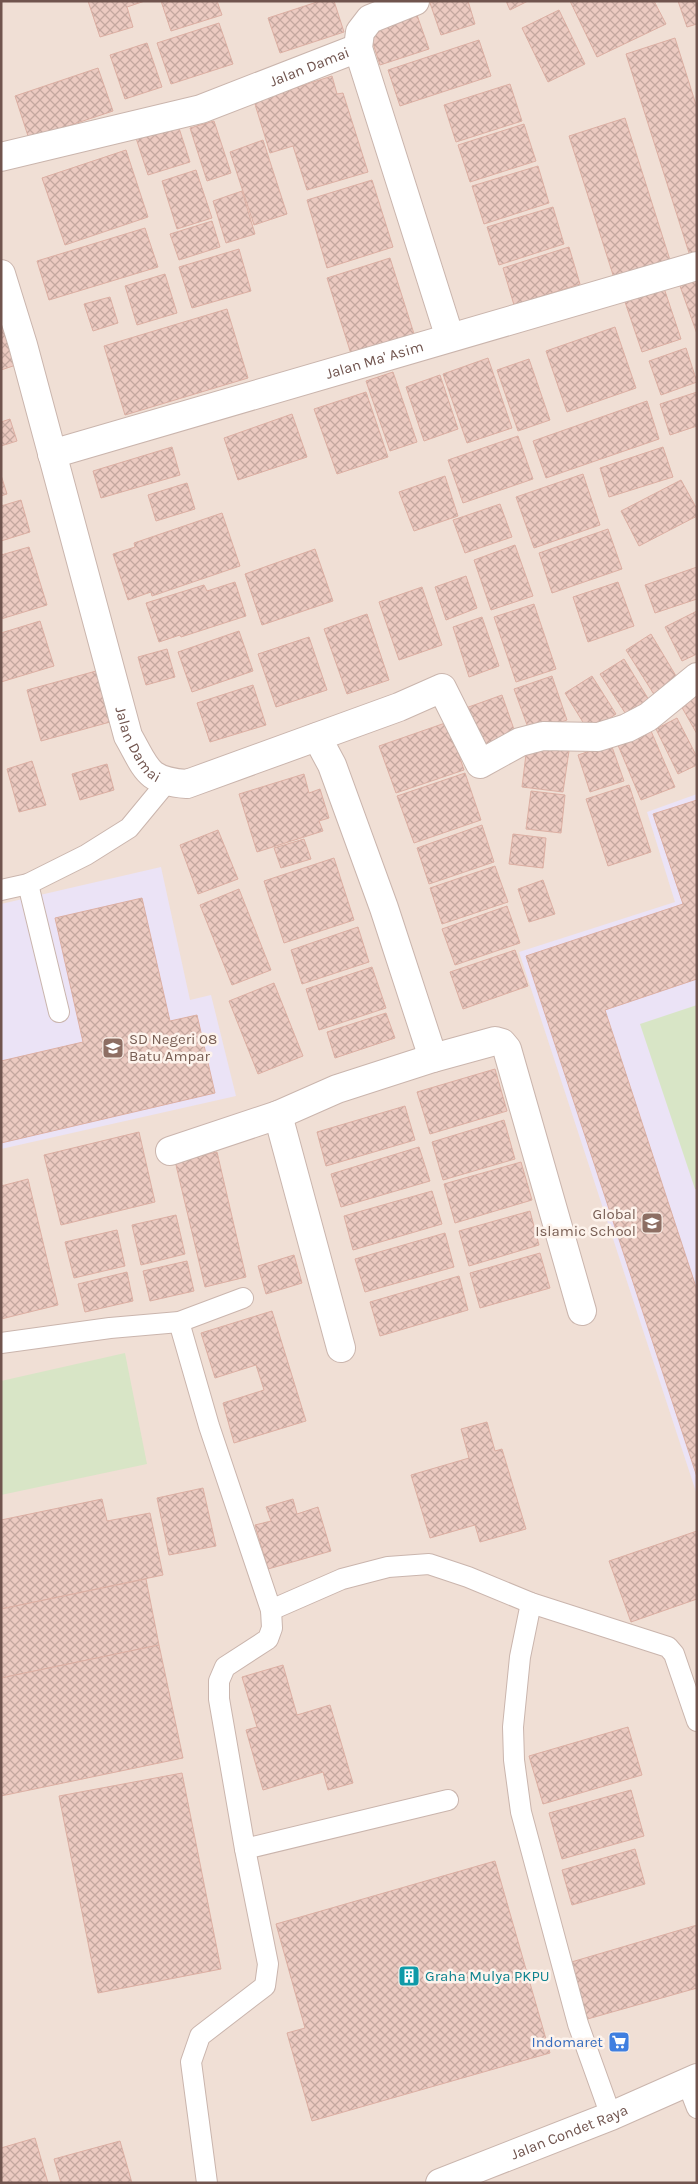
<svg xmlns="http://www.w3.org/2000/svg" width="698" height="2184" viewBox="0 0 698 2184" font-family="Karla,sans-serif">
  <style>
    .residential { fill: #f0dfd5 }
    .education { fill: #ebe3f6 }
    .garden { fill: #d8e5c6 }
    .building { fill: url(#building-cross-hatch); stroke: #dcafa3 }
    .lines { fill: none; stroke-linecap: round; stroke-linejoin: round }
    .service-casing { stroke: #cab5ad; stroke-width: 22 }
    .minor-casing { stroke: #cab5ad; stroke-width: 30 }
    .tertiary-casing { stroke: #cab5ad; stroke-width: 30 }
    .service { stroke: #fff; stroke-width: 20 }
    .minor { stroke: #fff; stroke-width: 28 }
    .tertiary { stroke: #fff; stroke-width: 28 }
    .labels { text-anchor: middle; dominant-baseline: central; stroke-width: 5; stroke-linejoin: round; paint-order: stroke }
    .street-label { font-size: 15px; fill: #70544e; stroke: #fdf3ec }
    .education-label { font-size: 15px; fill: #785e54; stroke: #fdf3ec; text-anchor: start }
    .culture-label { font-size: 15px; fill: #0d838f; stroke: #fdf3ec; text-anchor: start }
    .shop-label { font-size: 15px; fill: #366cbe; stroke: #fdf3ec; text-anchor: end }
  </style>
  <defs>
    <pattern id="building-cross-hatch" width="8" height="8" patternUnits="userSpaceOnUse" patternTransform="scale(1.25)"><rect width="8" height="8" fill="#eccac1"/><path d="M0 0l8 8M0 8l8-8" fill="none" stroke="#c4a79f"/></pattern>
  </defs>
  <rect width="100%" height="100%" fill="#f9eee6"/>
  <!-- residential -->
  <rect class="residential" x="1" y="1" width="696" height="2182"/>
  <!-- education -->
  <g class="education">
    <path d="M697,794v701l-178,-543 156,-50 -28,-90z"/>
    <path d="M161,867l29,133 21,-5 25,101 -235,53v-245z"/>
  </g>
  <!-- garden -->
  <g class="garden">
    <path d="M697,1005v184h-2l-55,-165z"/>
    <path d="M125,1353l22,111 -146,31v-114z"/>
  </g>
  <!-- building -->
  <g class="building">
    <path d="M88,1h57l-18,6 6,20 -33,10z"/>
    <path d="M161,1h56l5,14 -51,16z"/>
    <path d="M320,1h14l10,31 -64,21 -12,-35z"/>
    <path d="M435,1h33l7,23 -34,11 -11,-32z"/>
    <path d="M506,1h22l-18,9z"/>
    <path d="M570,1h84l12,23 -69,33z"/>
    <path d="M678,1h19v23l-10,3z"/>
    <path d="M559,10l26,54 -37,18 -26,-54z"/>
    <path d="M417,15l12,34 -49,16 -11,-34z"/>
    <path d="M219,23l14,41 -62,20 -14,-41z"/>
    <path d="M675,38l22,70v146l-7,2 -64,-202z"/>
    <path d="M479,40l12,36 -91,30 -12,-36z"/>
    <path d="M147,43l15,44 -37,12 -15,-44z"/>
    <path d="M98,68l15,43 -84,28 -14,-43z"/>
    <path d="M332,76l5,18 6,-1 25,79 -61,18 -14,-44 -23,7 -16,-52z"/>
    <path d="M510,84l12,37 -66,21 -12,-37z"/>
    <path d="M625,118l45,142 -56,18 -45,-142z"/>
    <path d="M214,121l17,52 -24,8 -17,-53z"/>
    <path d="M524,124l12,37 -66,21 -12,-37z"/>
    <path d="M178,125l12,37 -42,13 -12,-37z"/>
    <path d="M263,140l24,74 -33,11 -24,-73z"/>
    <path d="M126,150l22,67 -83,28 -23,-67z"/>
    <path d="M538,166l11,37 -65,21 -12,-38z"/>
    <path d="M196,170l16,48 -35,11 -15,-48z"/>
    <path d="M372,180l21,67 -66,21 -20,-68z"/>
    <path d="M242,191l13,43 -29,9 -13,-42z"/>
    <path d="M553,207l11,37 -65,21 -12,-38z"/>
    <path d="M212,221l8,26 -41,13 -9,-26z"/>
    <path d="M145,228l13,39 -109,33 -12,-39z"/>
    <path d="M569,247l11,37 -66,21 -11,-37z"/>
    <path d="M239,249l12,42 -59,17 -13,-41z"/>
    <path d="M390,258l25,79 -63,20 -25,-79z"/>
    <path d="M165,274l12,39 -40,12 -12,-39z"/>
    <path d="M697,280v54l-17,-48z"/>
    <path d="M664,288l17,51 -39,13 -17,-50z"/>
    <path d="M110,297l8,26 -25,8 -9,-27z"/>
    <path d="M1,305l18,59 -18,6z"/>
    <path d="M227,309l21,69 -123,37 -21,-69z"/>
    <path d="M615,327l21,61 -69,24 -21,-61z"/>
    <path d="M686,348l11,34 -36,13 -12,-34z"/>
    <path d="M488,358l24,70 -45,15 -24,-69z"/>
    <path d="M529,359l21,61 -32,11 -21,-61z"/>
    <path d="M393,372l24,70 -27,9 -24,-70z"/>
    <path d="M440,375l18,54 -34,12 -18,-54z"/>
    <path d="M366,392l22,65 -51,17 -23,-65z"/>
    <path d="M697,392v34l-27,9 -10,-31z"/>
    <path d="M647,401l12,38 -113,39 -13,-37z"/>
    <path d="M292,414l15,43 -69,23 -14,-42z"/>
    <path d="M10,419l7,22 -16,5v-24z"/>
    <path d="M518,436l15,43 -70,24 -15,-43z"/>
    <path d="M172,447l8,28 -79,23 -8,-27z"/>
    <path d="M663,447l10,30 -64,20 -9,-29z"/>
    <path d="M583,474l17,51 -66,23 -18,-51z"/>
    <path d="M1,475l6,19 -6,2z"/>
    <path d="M445,476l13,40 -44,15 -15,-39z"/>
    <path d="M681,480l16,29v7l-58,30 -18,-35z"/>
    <path d="M187,483l8,26 -39,12 -8,-26z"/>
    <path d="M21,500l9,32 -29,9v-35z"/>
    <path d="M500,504l12,33 -47,16 -12,-33z"/>
    <path d="M222,513l18,53 -88,30 -1,-4 -23,8 -15,-46 22,-7 -1,-4z"/>
    <path d="M608,529l14,40 -70,24 -13,-40z"/>
    <path d="M515,545l18,51 -42,14 -17,-50z"/>
    <path d="M29,547l18,58 -46,14v-64z"/>
    <path d="M315,549l18,52 -71,24 -17,-51z"/>
    <path d="M697,567v32l-42,14 -10,-28z"/>
    <path d="M466,576l11,32 -31,12 -11,-33z"/>
    <path d="M235,582l11,34 -65,21 -1,-2 -21,7 -13,-39 58,-18 3,6z"/>
    <path d="M618,582l16,44 -46,16 -15,-45z"/>
    <path d="M422,587l20,58 -43,15 -20,-58z"/>
    <path d="M534,604l22,65 -40,13 -22,-65z"/>
    <path d="M697,611v43l-15,7 -17,-34z"/>
    <path d="M367,614l22,66 -42,14 -23,-65z"/>
    <path d="M482,617l17,49 -30,11 -16,-50z"/>
    <path d="M40,621l14,45 -53,16v-49z"/>
    <path d="M239,631l14,40 -61,21 -14,-40z"/>
    <path d="M651,634l28,47 -24,15 -29,-46z"/>
    <path d="M309,637l18,53 -51,17 -18,-53z"/>
    <path d="M167,649l8,28 -29,8 -8,-28z"/>
    <path d="M624,659l28,46 -23,14 -29,-45z"/>
    <path d="M107,668l14,51 -80,22 -14,-51z"/>
    <path d="M552,676l15,44 -37,13 -16,-44z"/>
    <path d="M592,676l24,38 -27,18 -24,-39z"/>
    <path d="M253,685l13,40 -56,17 -13,-39z"/>
    <path d="M697,694v40l-17,-30z"/>
    <path d="M502,695l15,43 -39,13 -15,-42z"/>
    <path d="M677,718l20,39v8l-19,9 -22,-45z"/>
    <path d="M448,722l16,48 -68,23 -17,-47z"/>
    <path d="M648,724l27,63 -34,13 -26,-62z"/>
    <path d="M611,744l13,37 -34,11 -12,-37z"/>
    <path d="M527,746l42,5 -6,41 -41,-5z"/>
    <path d="M32,761l14,44 -27,7 -12,-43z"/>
    <path d="M107,764l7,26 -34,10 -8,-26z"/>
    <path d="M465,773l16,47 -67,23 -17,-47z"/>
    <path d="M304,774l5,19 11,-4 9,29 -10,3 4,10 -66,21 -18,-58z"/>
    <path d="M629,785l22,67 -43,14 -22,-67z"/>
    <path d="M531,791l34,4 -4,38 -35,-4z"/>
    <path d="M697,800v179l-92,31 92,280v187l-171,-521 157,-52 -30,-90z"/>
    <path d="M482,825l12,37 -65,22 -12,-36z"/>
    <path d="M218,830l20,49 -40,15 -18,-49z"/>
    <path d="M513,834l33,4 -3,30 -34,-4z"/>
    <path d="M304,839l7,20 -30,9 -7,-20z"/>
    <path d="M334,858l20,62 -70,23 -20,-62z"/>
    <path d="M495,866l13,36 -66,22 -12,-36z"/>
    <path d="M543,880l12,34 -26,8 -11,-33z"/>
    <path d="M239,889l32,81 -39,15 -32,-80z"/>
    <path d="M142,898l28,123 27,-6 18,78 -214,50v-82l82,-19 -28,-124z"/>
    <path d="M507,906l13,37 -65,22 -13,-36z"/>
    <path d="M358,927l11,35 -67,22 -11,-34z"/>
    <path d="M515,950l13,36 -65,23 -13,-37z"/>
    <path d="M372,967l14,41 -67,22 -13,-41z"/>
    <path d="M274,983l29,73 -45,18 -29,-73z"/>
    <path d="M386,1013l9,25 -60,20 -8,-26z"/>
    <path d="M495,1069l12,42 -77,23 -13,-42z"/>
    <path d="M405,1106l10,34 -89,26 -9,-34z"/>
    <path d="M504,1120l11,39 -72,21 -11,-38z"/>
    <path d="M139,1132l16,70 -94,23 -17,-70z"/>
    <path d="M419,1147l11,34 -89,26 -10,-33z"/>
    <path d="M217,1152l29,125 -41,10 -30,-126z"/>
    <path d="M521,1162l11,38 -77,23 -11,-39z"/>
    <path d="M28,1179l30,126 -57,14v-133z"/>
    <path d="M432,1191l10,33 -89,26 -9,-34z"/>
    <path d="M530,1211l9,34 -70,21 -10,-35z"/>
    <path d="M176,1215l9,39 -44,11 -9,-40z"/>
    <path d="M117,1230l8,36 -51,12 -9,-36z"/>
    <path d="M445,1233l9,34 -89,25 -10,-33z"/>
    <path d="M540,1253l10,35 -70,20 -10,-35z"/>
    <path d="M294,1255l8,28 -36,11 -8,-28z"/>
    <path d="M187,1261l7,30 -44,10 -7,-30z"/>
    <path d="M127,1272l6,29 -48,11 -7,-28z"/>
    <path d="M459,1276l9,34 -88,26 -10,-34z"/>
    <path d="M272,1311l34,110 -72,22 -11,-40 41,-13 -8,-25 -41,13 -14,-45z"/>
    <path d="M487,1422l8,29 7,-2 24,80 -46,13 -5,-17 -45,13 -19,-63 58,-17 -8,-29z"/>
    <path d="M203,1488l13,58 -47,9 -12,-57z"/>
    <path d="M102,1499l5,22 43,-8 13,62 -162,34v-89z"/>
    <path d="M293,1499l4,15 21,-7 13,44 -63,18 -13,-44 16,-4 -5,-14z"/>
    <path d="M697,1531v68l-66,23 -22,-61z"/>
    <path d="M146,1579l13,66 -158,33v-69z"/>
    <path d="M159,1645l24,113 -182,38v-118z"/>
    <path d="M283,1665l14,50 33,-10 23,78 -25,7 -5,-18 -60,18 -17,-60 11,-3 -15,-50z"/>
    <path d="M628,1727l14,48 -99,29 -14,-48z"/>
    <path d="M182,1773l39,196 -123,24 -39,-197z"/>
    <path d="M631,1790l13,46 -82,23 -13,-46z"/>
    <path d="M635,1849l10,35 -73,21 -10,-35z"/>
    <path d="M495,1861l55,192 -238,68 -25,-88 18,-5 -29,-104z"/>
    <path d="M697,1925v63l-113,32 -16,-57z"/>
    <path d="M35,2138l13,45h-47v-35z"/>
    <path d="M120,2141l12,42h-71l-7,-24z"/>
  </g>
  <g class="lines">
    <!-- service casing -->
    <g class="service-casing">
      <g id="service">
        <path d="M28,884l31,128"/>
        <path d="M1,890l27,-6 58,-29 43,-27 38,-46"/>
        <path d="M179,1322l30,104 62,184 1,18 -4,11 -43,28 -6,14v18l26,150 23,115 -3,22 -65,50 -9,26 16,121"/>
        <path d="M1,1343l109,-15 69,-6 64,-24"/>
        <path d="M531,1603l-11,54 -7,70 1,33 7,52 57,212 33,92"/>
        <path d="M271,1610l71,-31 46,-12 41,-3 39,13 63,26 137,44 6,7 23,67"/>
        <path d="M245,1849l203,-49"/>
        <path d="M687,2082l10,26"/>
      </g>
    </g>
    <!-- minor casing -->
    <g class="minor-casing">
      <g id="minor">
        <path d="M415,1l-45,18 -10,13 -2,16 91,287"/>
        <path id="s1" d="M1,157l200,-48 157,-61"/>
        <path id="s2" d="M1,274l22,71 105,391c19,33 18,45 59,48l212,-77 43,-19 38,76 40,-22 23,-6 55,1 29,-9 21,-11 49,-40"/>
        <path id="s3" d="M52,454l645,-188"/>
        <path d="M317,737l15,28 52,143 49,150"/>
        <path d="M278,1115l63,233"/>
        <path d="M170,1151l108,-36 59,-26 96,-31 62,-17 7,2 5,6 75,262"/>
      </g>
    </g>
    <!-- tertiary casing -->
    <g class="tertiary-casing">
      <g id="tertiary">
        <path id="s4" d="M440,2183l171,-67 86,-38"/>
      </g>
    </g>
    <!-- service -->
    <use href="#service" class="service"/>
    <!-- minor -->
    <use href="#minor" class="minor"/>
    <!-- tertiary -->
    <use href="#tertiary" class="tertiary"/>
  </g>
  <!-- icons -->
  <defs>
    <g id="school-square" transform="scale(1.125)"><rect x="-9" y="-9" width="18" height="18" rx="4" fill="#8d6e63" stroke="#fdf3ec"/><path d="M0-5L7-2L0 1L-7-2ZM-4 1L0 2.5L4 1V4Q0 6-4 4Z" fill="#fff"/></g>
    <g id="building-square" transform="scale(1.125)"><rect x="-9" y="-9" width="18" height="18" rx="4" fill="#0f9aa8" stroke="#fdf3ec"/><path d="M-4-6H4V6H1V3H-1V6H-4ZM-2.5-4.3h1.7v1.8h-1.7ZM.8-4.3h1.7v1.8H.8ZM-2.5-1h1.7V.8h-1.7ZM.8-1h1.7V.8H.8Z" fill="#fff"/></g>
    <g id="supermarket-square" transform="scale(1.125)"><rect x="-9" y="-9" width="18" height="18" rx="4" fill="#3f7fe0" stroke="#fdf3ec"/><path d="M-6-5.5h2.5l.6 2H6L4.5 2H-2.5L-4.4-4H-6ZM-1.5 3.2a1.3 1.3 0 1 0 .1 0ZM3 3.2a1.3 1.3 0 1 0 .1 0Z" fill="#fff"/></g>
  </defs>
  <g fill-rule="evenodd">
    <use href="#school-square" x="113" y="1048"/>
    <use href="#school-square" x="652" y="1223"/>
    <use href="#building-square" x="409" y="1976"/>
    <use href="#supermarket-square" x="619" y="2042"/>
  </g>
  <g class="labels">
    <!-- street labels -->
    <g class="street-label">
      <text stroke="none"><textPath href="#s1" startOffset="322">Jalan Damai</textPath></text>
      <text stroke="none"><textPath href="#s3" startOffset="336">Jalan Ma' Asim</textPath></text>
      <text stroke="none"><textPath href="#s2" startOffset="491">Jalan Damai</textPath></text>
      <text stroke="none"><textPath href="#s4" startOffset="139">Jalan Condet Raya</textPath></text>
    </g>
    <!-- education labels -->
    <g class="education-label">
      <text x="129" y="1039">SD Negeri 08<tspan x="129" dy="17">Batu Ampar</tspan></text>
      <text x="636" y="1214" text-anchor="end">Global<tspan x="636" dy="17">Islamic School</tspan></text>
    </g>
    <!-- culture labels -->
    <g class="culture-label">
      <text x="425" y="1976">Graha Mulya PKPU</text>
    </g>
    <!-- shop labels -->
    <g class="shop-label">
      <text x="603" y="2042">Indomaret</text>
    </g>
  </g>
  <!-- border -->
  <rect width="698" height="2184" fill="none" stroke="#70544e" stroke-width="5"/>
</svg>
